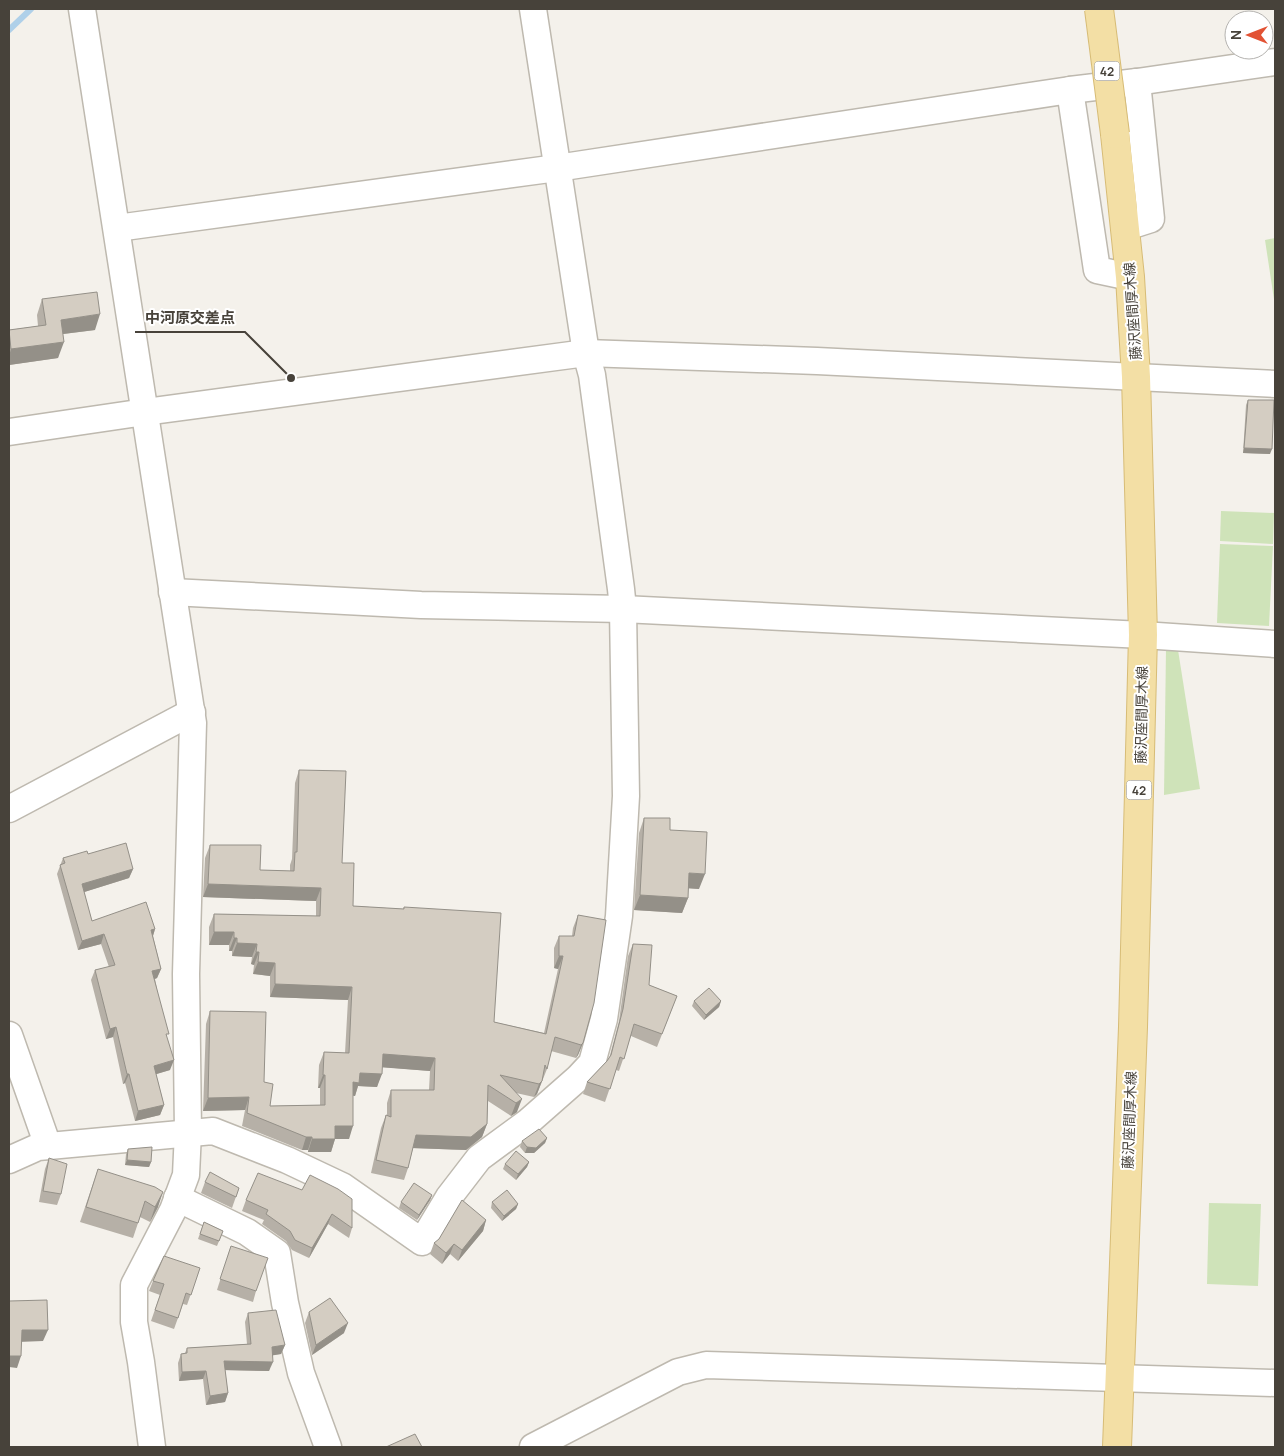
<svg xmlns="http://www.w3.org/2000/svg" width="1284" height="1456" viewBox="0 0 1284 1456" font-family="Manrope,'Noto Sans JP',sans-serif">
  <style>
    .green { fill: #cfe3b9 }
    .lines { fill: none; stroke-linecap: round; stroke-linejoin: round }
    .stream { stroke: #afd0e9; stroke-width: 6 }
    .minor-casing { stroke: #beb9af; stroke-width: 29 }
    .major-casing { stroke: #d7bc76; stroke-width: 30 }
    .minor { stroke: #fff; stroke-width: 26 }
    .major { stroke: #f3dfa5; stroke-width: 28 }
    .major-bridge-casing { stroke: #d7bc76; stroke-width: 30; stroke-linecap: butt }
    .major-bridge { stroke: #f3dfa5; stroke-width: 28 }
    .wall { fill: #b6b0a7 }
    .shaded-wall { fill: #949088 }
    .building { fill: #d4cdc2; stroke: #949088 }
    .labels { text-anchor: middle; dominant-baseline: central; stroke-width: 4; stroke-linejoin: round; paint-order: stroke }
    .shield { fill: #fff; stroke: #7e7b75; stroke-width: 1 }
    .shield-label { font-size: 12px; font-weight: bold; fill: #47423a }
    .street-label { font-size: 14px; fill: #47423a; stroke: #fff }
    .leader { fill: none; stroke: #47423a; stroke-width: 2 }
    .callout-dot { fill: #47423a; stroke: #fff; stroke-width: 2 }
    .callout-label { font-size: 15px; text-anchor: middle; font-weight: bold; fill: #47423a; stroke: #fff; stroke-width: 4; stroke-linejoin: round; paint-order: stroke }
  </style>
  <rect width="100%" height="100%" fill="#f4f1eb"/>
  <!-- green -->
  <g class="green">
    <path d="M1275,238v68l-10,-66z"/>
    <path d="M1221,511l53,2 -1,31 -53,-3z"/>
    <path d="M1220,544l53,2 -4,80 -52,-3z"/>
    <path d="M1166,649l12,1 22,139 -36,6z"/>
    <path d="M1209,1203l52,1 -3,82 -51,-2z"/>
  </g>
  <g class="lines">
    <!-- stream -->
    <path class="stream" d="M9,30l22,-21"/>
    <!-- minor casing -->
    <g class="minor-casing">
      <g id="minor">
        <path d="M82,9l111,714 -7,251 2,158 -2,43 -13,35 -39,75v37l7,40 11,85"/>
        <path d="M1070,90l27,180 33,7"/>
        <path d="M1126,227l25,-8 -14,-137"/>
        <path d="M117,228l440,-60 513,-78 67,-8 138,-20"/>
        <path d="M9,432l136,-20 441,-59 231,8 458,23"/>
        <path d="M172,592l249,13 202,4 520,26 132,9"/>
        <path d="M9,809l183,-97"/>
        <path d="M9,1035l39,111"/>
        <path d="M9,1160l29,-13 175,-16 74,29 55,26 80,56 27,-45 30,-39 49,-36 50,-44 14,-15 12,-44 15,-103 7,-120 -3,-187 -2,-20 -29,-214 -6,-22 -53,-344"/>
        <path d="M177,1198l70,34 30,21 8,50 16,70 27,74"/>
        <path d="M533,1447l145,-75 28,-7 569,18"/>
      </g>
    </g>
    <!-- major casing -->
    <g class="major-casing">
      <path id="major" d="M1115,134l15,143 6,100 7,258 -10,392 -16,420"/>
    </g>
    <!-- minor -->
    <use href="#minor" class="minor"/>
    <!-- major -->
    <use href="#major" class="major"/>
    <!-- major-bridge casing -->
    <g class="major-bridge-casing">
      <path id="major-bridge" d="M1099,9l16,125"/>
    </g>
    <!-- major-bridge -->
    <use href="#major-bridge" class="major-bridge"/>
  </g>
  <!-- wall -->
  <g class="wall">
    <path d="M42,299l53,31 -32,4 -5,24 -49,7v-35l29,-4 -1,-11z"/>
    <path d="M1248,400l22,54 -27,-1 3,-48z"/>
    <path d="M299,770l43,93 11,43 50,3 1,-2 90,115 50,11 14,-64 -4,-1v-20l5,-12h13l1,-8 5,-13 5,128 -5,12 -2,3 -25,-7 -4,18 -10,25 -3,3 -18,-4 1,19 -6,4 -23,-15 -1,23 -5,13 -16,13 -53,-2 -5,20 -4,12 -33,-7 10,-45 5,-13 1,1v-13l4,-13h38l1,-19 -48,-4 -5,20 -19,-1 -3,10 -2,-1 -4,44h-14l-4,13h-23v-2h-6l-60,-24 3,-16 -42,1 3,-87 4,-13 54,71 6,24 50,-1v-17h-2l1,-23 5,-13 21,1 3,-53 -78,-3v-21l-17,-2 1,-9 -3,-1 1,-7 -20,-1v-5h-3v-6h-20v-18l5,-13 102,2v-15l-113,-4 2,-39 5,-13 50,25 30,1v-6l2,-6 3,-76z"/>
    <path d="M644,818l26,12 29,59 -11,-1v10l-6,15 -48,-3 5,-77z"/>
    <path d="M88,854l45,15 -4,9 -45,14 8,29 63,8 -2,7 8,33 -4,9 -2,1 12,60 3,31 -14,4 8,31 -4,10 -25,6 -10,-38 -2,1 -10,-47 -7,2 -15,-59 4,-10 14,-3 -8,-23 -23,6 -21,-76 6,-16z"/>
    <path d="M633,944l16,41 28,11 -20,51 -26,-11 -12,35 -3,-1 -11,32 -22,-8 4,-12 22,-23 10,-38 9,-65z"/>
    <path d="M694,1001h27l-2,6 -15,13 -12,-14z"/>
    <path d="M547,1138l-2,5 -11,10h-9l-5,-6 2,-6z"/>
    <path d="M128,1149l23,13 -2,5 -24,-2 1,-11z"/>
    <path d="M49,1158l12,36 -4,11 -18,-3 6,-33z"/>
    <path d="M529,1162l-2,5 -11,13 -13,-11 2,-5z"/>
    <path d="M98,1169l60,38 -8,15 -10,-5 -7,21 -53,-16z"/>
    <path d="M205,1182l34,6 -7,20 -31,-15z"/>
    <path d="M302,1190l50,38 -3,10 -21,-14 -19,34 -17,-8 -6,-9 -24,-17 2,-4 -22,-9 4,-11z"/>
    <path d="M432,1195l-2,5 -13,20 -18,-12 2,-6z"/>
    <path d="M492,1202l26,2 -2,5 -14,12 -11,-13z"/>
    <path d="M486,1220l-3,11 -25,30 -8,-7 -8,10 -12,-10 4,-11z"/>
    <path d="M204,1222l19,9 -6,15 -19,-7z"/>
    <path d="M231,1246l25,45 -3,11 -36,-12z"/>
    <path d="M200,1268l-13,37 -4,-1 -9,25 -23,-8 9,-26 -11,-4 4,-10z"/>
    <path d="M309,1312l35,21 -32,22 -7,-32z"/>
    <path d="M248,1313l37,32 -4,9 -9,1 -3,16 -44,-1 3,23 -3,9 -19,3 -3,-26 -24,2 -1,-18 3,-9 4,-1 2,-5 60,-4 -2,-22z"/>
  </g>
  <!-- shaded-wall -->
  <g class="shaded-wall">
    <path d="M100,314l-5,16 -40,5 6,-15z"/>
    <path d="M64,342l-6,16 -49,7v-9l2,-7z"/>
    <path d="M1244,448l28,1 -2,5 -27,-1z"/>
    <path d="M133,869l-4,9 -51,16 4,-10z"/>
    <path d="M689,873l16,1 -6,15 -15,-1z"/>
    <path d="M208,884l113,4 -5,13 -113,-4z"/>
    <path d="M640,895l48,3 -6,15 -48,-3z"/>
    <path d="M155,929l-3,10 -1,-9z"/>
    <path d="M214,932h20l-5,13h-20z"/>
    <path d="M104,934l-3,10 -23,6 4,-9z"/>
    <path d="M234,938h3l-5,13h-3z"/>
    <path d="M237,943l20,1 -5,13 -20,-1z"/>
    <path d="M256,952h3l-5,13 -3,-1z"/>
    <path d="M559,956h4l-5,13 -4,-1z"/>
    <path d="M258,962l17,1 -5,13 -17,-2z"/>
    <path d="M161,969l-4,9 -8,3 3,-10z"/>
    <path d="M275,984l77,3 -4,13 -78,-3z"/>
    <path d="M721,1001l-2,6 -15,13 2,-5z"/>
    <path d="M116,1027l-3,10 -7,2 4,-10z"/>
    <path d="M583,1043l-5,12 -2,3 5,-13z"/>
    <path d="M383,1054l52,4 -5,13 -52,-4z"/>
    <path d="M174,1060l-4,10 -20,6 4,-10z"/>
    <path d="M360,1073l22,1 -5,13 -19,-1 -3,10 -6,-1 4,-13z"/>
    <path d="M127,1074h2l-4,9 -2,1z"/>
    <path d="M323,1075h2l-5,13h-2z"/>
    <path d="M542,1081l-5,13 -3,3 5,-13z"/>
    <path d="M249,1097l-4,13 -42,1 5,-13z"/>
    <path d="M522,1099l-5,13 -6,4 5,-13z"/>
    <path d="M164,1105l-4,10 -25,6 3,-10z"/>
    <path d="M487,1124l-5,13 -16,13 -55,-2 5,-13z"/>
    <path d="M335,1126h18l-4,13h-18z"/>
    <path d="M306,1137h6l-4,13h-6z"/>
    <path d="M547,1138l-2,5 -11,10h-9l2,-6z"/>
    <path d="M312,1139h23l-4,13h-23z"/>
    <path d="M127,1160l24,2 -2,5 -24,-2z"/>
    <path d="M529,1162l-2,5 -11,13 2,-6z"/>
    <path d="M163,1192l-5,15 -8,15 5,-15z"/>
    <path d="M432,1195l-2,5 -13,20 2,-5z"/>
    <path d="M518,1204l-2,5 -14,12 2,-5z"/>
    <path d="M332,1214l-4,10 -19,34 3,-10z"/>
    <path d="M486,1220l-3,11 -25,30 4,-11z"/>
    <path d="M454,1244l-4,10 -8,10 4,-11z"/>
    <path d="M348,1323l-4,10 -32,22 4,-10z"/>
    <path d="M22,1330h26l-5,11 -25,1z"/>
    <path d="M285,1345l-4,9 -12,2 3,-9z"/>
    <path d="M9,1356h12l-4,12 -8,-1z"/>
    <path d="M224,1361l49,1 -4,9 -48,-1z"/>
    <path d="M206,1371l-3,8 -24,2 3,-9z"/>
    <path d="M228,1393l-3,9 -19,3 4,-9z"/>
  </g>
  <!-- building -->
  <g class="building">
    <path d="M97,292l3,22 -39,6 3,22 -53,7 -2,-19 37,-5 -4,-26z"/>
    <path d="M1248,400h26l-2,49 -28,-1z"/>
    <path d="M299,770l47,1 -4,92h12l-1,43 51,3v-2l97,6 -7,109 52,12 17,-78h-4v-20h15l4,-21 28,5 -12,83 -11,40 -2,2 -26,-8 -8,32 -2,-4 -3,16 -3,3 -39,-9 22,24 -6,4 -28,-18 -1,39 -16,13 -55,-2 -8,33 -32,-8 10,-45 5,2v-27h43l1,-32 -52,-4 -1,20 -22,-1 -1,10 -6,-1v44h-18v13h-23v-2h-6l-59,-24 2,-16 -41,1 2,-87 56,1 -2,70 9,2 -3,22 55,-1v-30h-2l1,-23 25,1 3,-66 -77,-3v-21l-17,-1 1,-10h-3l1,-8 -20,-1v-5h-3v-6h-20v-18l106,2 1,-28 -113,-4 2,-39h51l-1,25 34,1 1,-19h2z"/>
    <path d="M644,818h26v12l37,2 -2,42 -16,-1 -1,25 -48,-3z"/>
    <path d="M126,843l7,26 -51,15 10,37 54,-19 9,27 -4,1 10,39 -9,2 17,63h-3l8,26 -20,6 10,39 -26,6 -9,-37h-2l-11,-47 -6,2 -15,-59 20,-5 -11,-31 -22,7 -22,-76 5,-2 -2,-5 24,-7 1,3z"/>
    <path d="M633,944l19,1 -3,40 28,11 -15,38 -28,-10 -10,35 -4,-2 -10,32 -23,-7 20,-21 4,-6 12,-46z"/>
    <path d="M709,988l12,13 -15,14 -12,-14z"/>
    <path d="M539,1129l8,9 -11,10 -9,-1 -5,-6z"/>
    <path d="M152,1147l-1,15 -24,-2 1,-11z"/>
    <path d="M516,1151l13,11 -11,12 -13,-10z"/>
    <path d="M49,1158l18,6 -6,30 -18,-3z"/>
    <path d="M98,1169l57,18 8,5 -8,15 -10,-6 -7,22 -52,-16z"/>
    <path d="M210,1172l29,16 -3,9 -31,-15z"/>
    <path d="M258,1173l44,17 8,-15 28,14 14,10v29l-20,-14 -20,34 -17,-8 -5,-9 -24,-17 2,-4 -22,-10z"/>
    <path d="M414,1183l18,12 -13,20 -18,-13z"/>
    <path d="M507,1190l11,14 -14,12 -12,-14z"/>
    <path d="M462,1200l24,20 -24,30 -8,-6 -8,9 -12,-10 5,-4z"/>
    <path d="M204,1222l19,9 -4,10 -19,-7z"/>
    <path d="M231,1246l37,12 -12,33 -36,-12z"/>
    <path d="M164,1256l36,12 -9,27 -5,-2 -8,25 -23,-8 9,-26 -11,-3z"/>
    <path d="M330,1298l18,25 -32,22 -7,-33z"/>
    <path d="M47,1300l1,30h-26l-1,26h-12v-55z"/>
    <path d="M276,1310l9,35 -13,2 1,15 -49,-1 4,32 -18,3 -4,-25 -24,1 -1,-18 6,-1v-5l64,-4 -3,-31z"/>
    <path d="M415,1434l7,13h-36z"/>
  </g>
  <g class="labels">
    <!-- shield labels -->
    <g class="shield">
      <rect x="1094.5" y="61.5" width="25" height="19" rx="4"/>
      <rect x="1126.5" y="780.5" width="25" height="19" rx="4"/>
    </g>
    <g class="shield-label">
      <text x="1107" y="71">42</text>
      <text x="1139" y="790">42</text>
    </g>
    <!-- street labels -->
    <g class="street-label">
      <text transform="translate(1132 311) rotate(-94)">藤沢座間厚木線</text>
      <text transform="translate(1141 715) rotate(-89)">藤沢座間厚木線</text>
      <text transform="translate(1129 1120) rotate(-88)">藤沢座間厚木線</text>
    </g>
  </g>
  <!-- callouts -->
  <path class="leader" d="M291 378L245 332H135"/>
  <circle class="callout-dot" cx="291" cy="378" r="5"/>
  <g class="callout-label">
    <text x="190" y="323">中河原交差点</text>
  </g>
  <!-- border -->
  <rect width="1284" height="1456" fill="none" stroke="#47423a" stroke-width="20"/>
  <!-- north arrow -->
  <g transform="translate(1249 35) rotate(270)"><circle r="24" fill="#ffffff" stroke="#b5b3b0"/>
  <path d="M0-4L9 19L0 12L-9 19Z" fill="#e25234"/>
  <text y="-8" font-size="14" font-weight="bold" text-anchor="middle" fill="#47423a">N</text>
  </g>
</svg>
